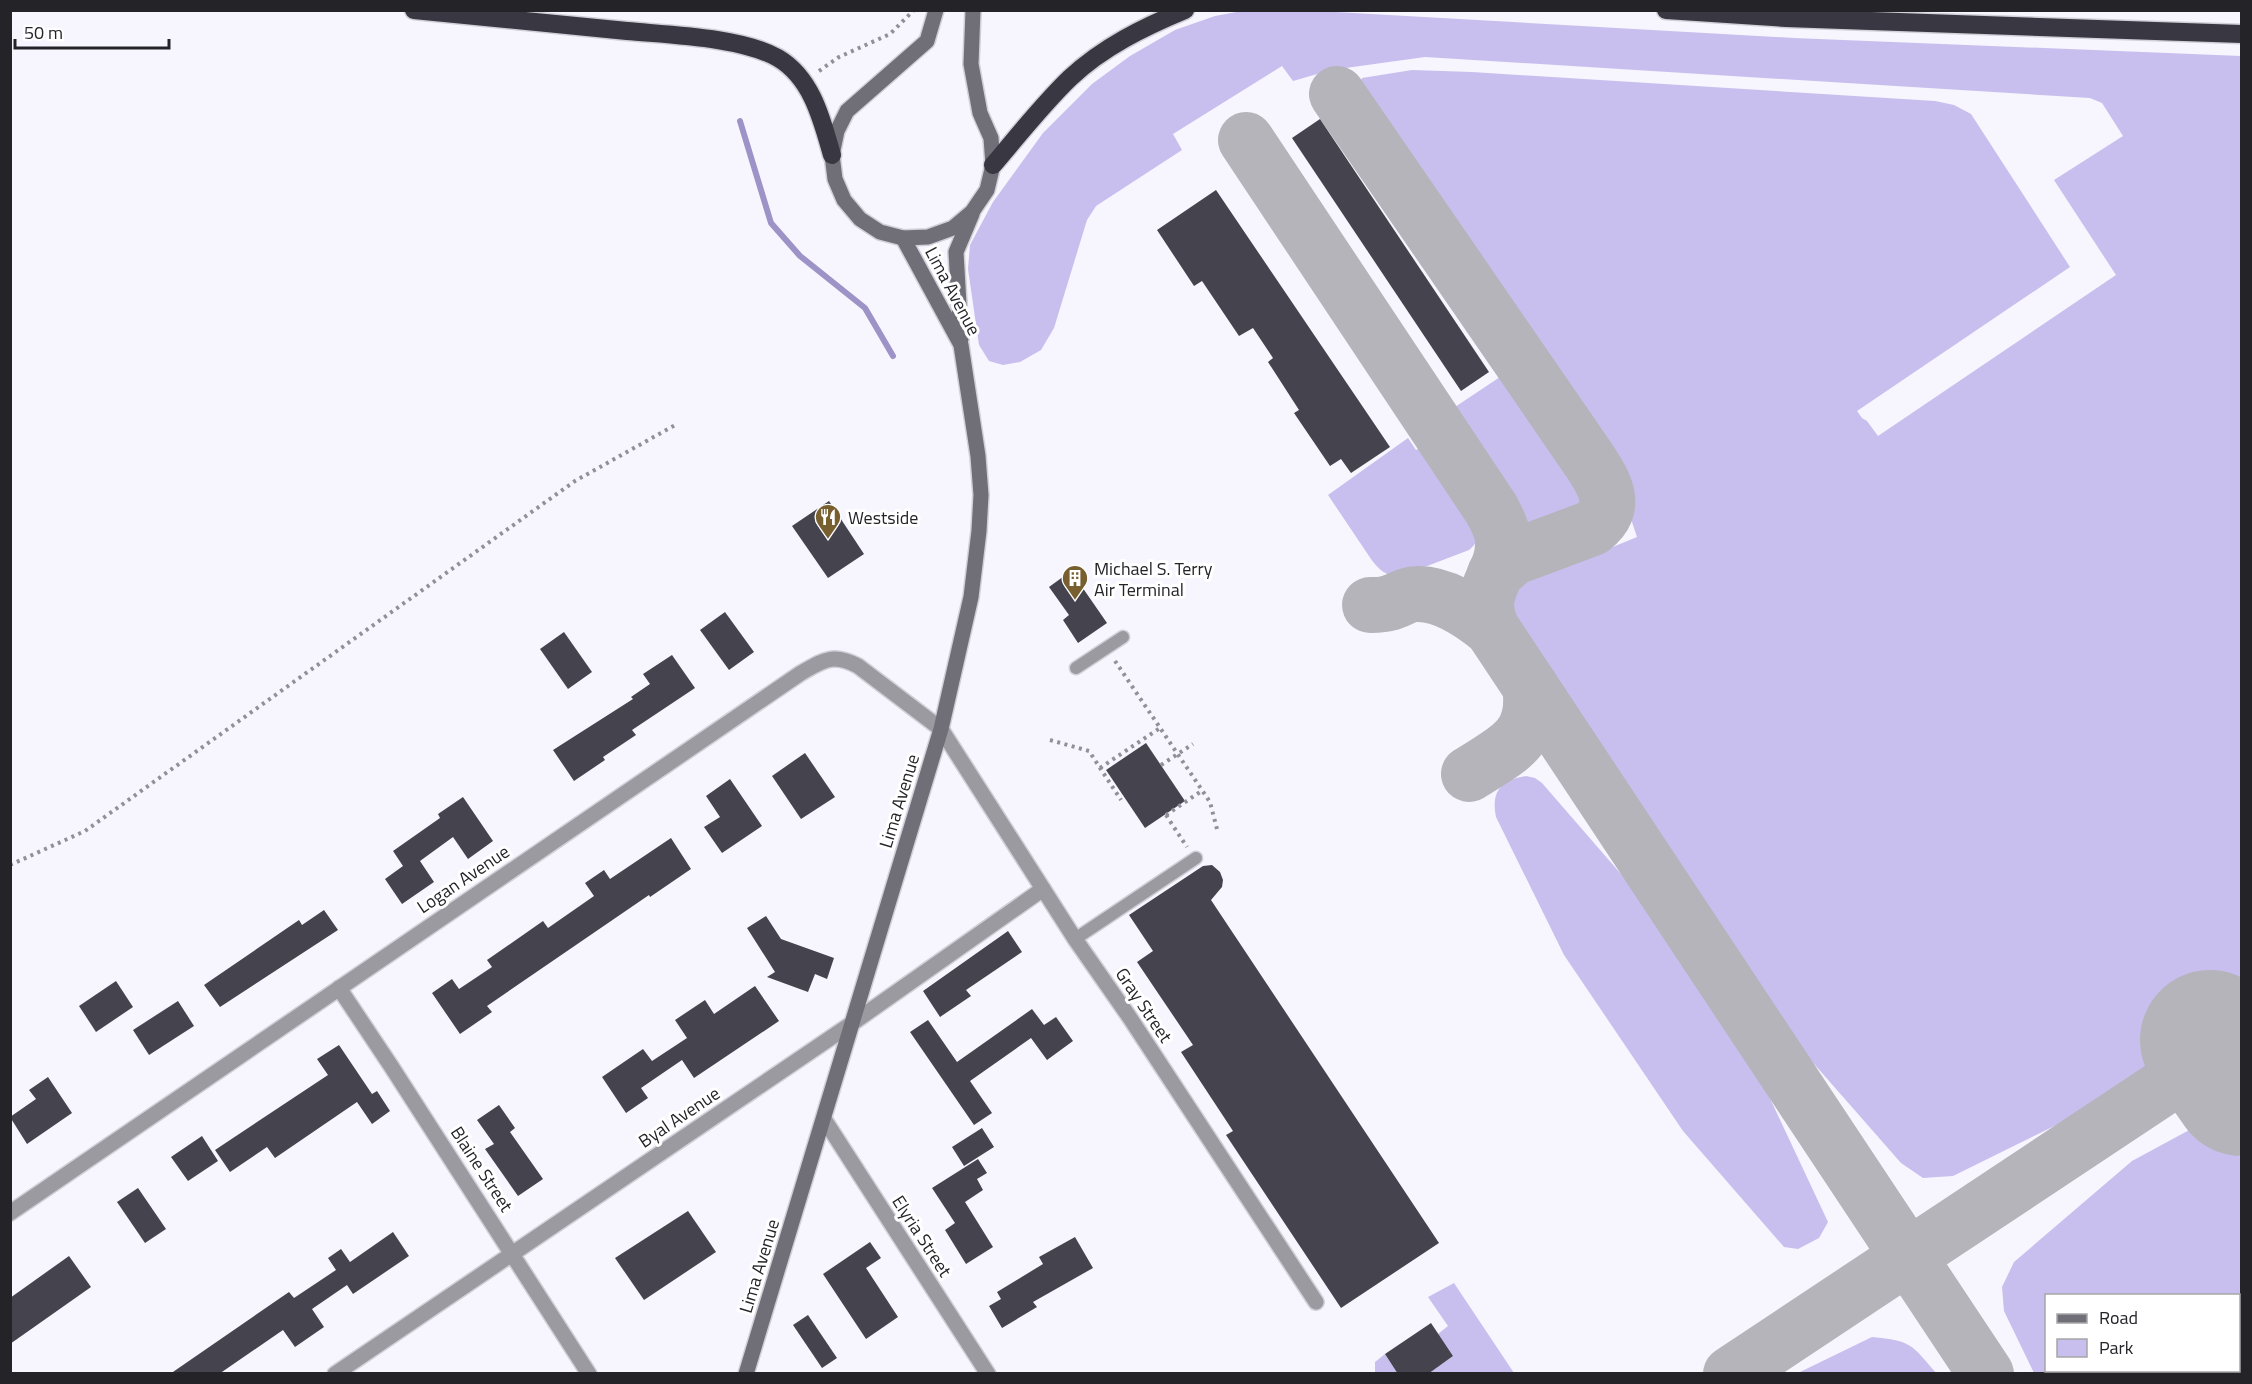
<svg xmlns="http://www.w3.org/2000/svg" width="2252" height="1384" viewBox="0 0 2252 1384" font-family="'Titillium Web',sans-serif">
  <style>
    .green { fill: #c8bfee; fill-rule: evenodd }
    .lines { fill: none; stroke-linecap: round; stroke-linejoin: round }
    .stream { stroke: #9d93c6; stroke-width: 6 }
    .taxiway { stroke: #b5b4bb; stroke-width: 56 }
    .runway { stroke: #b5b4bb; stroke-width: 140 }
    .building { fill: #45434e }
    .lane-casing { stroke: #d1cfd7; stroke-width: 15 }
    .street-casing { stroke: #d1cfd7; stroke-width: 18 }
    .secondary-casing { stroke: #d1cfd7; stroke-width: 18 }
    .highway-casing { stroke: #d1cfd7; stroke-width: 21 }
    .path { stroke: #919097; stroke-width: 4; stroke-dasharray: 3 4.5; stroke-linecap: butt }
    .lane { stroke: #9b9aa0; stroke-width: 12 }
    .street { stroke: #9b9aa0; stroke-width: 15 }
    .secondary { stroke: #706f77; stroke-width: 15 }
    .highway { stroke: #393742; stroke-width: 18 }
    .labels { text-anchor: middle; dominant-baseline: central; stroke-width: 6; stroke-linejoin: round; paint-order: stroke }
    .street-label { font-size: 18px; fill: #242328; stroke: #fff }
    .poi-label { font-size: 18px; fill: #242328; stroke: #fff; text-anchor: start }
  </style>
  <rect width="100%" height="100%" fill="#f7f5fe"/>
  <!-- green -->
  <g class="green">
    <path d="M1247,10l71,1 476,27 447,18v949l-152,104 -136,67 -30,2 -22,-15 -100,-114 -293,-437 3,-13 14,-16 112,-46 -19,-57 -257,-386 -2,-10 3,-6 50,-8 60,2 463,29 19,4 17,9 99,153 -213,144 5,7 5,3 11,15 238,-161 -62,-95 69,-44 -21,-33 -12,-5 -665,-41 -94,13 -38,11 -11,-15 -109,68 9,16 -86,56 -9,14 -33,108 -13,22 -21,12 -17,3 -14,-4 -10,-16 -11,-76 2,-24 23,-43 50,-69 49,-49 38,-28 45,-26 40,-14z"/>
    <path d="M1509,371l82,121 2,8c-6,10 -44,22 -56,24 -8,2 -16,0 -23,-3l-71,-106z"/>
    <path d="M1408,438l8,12 12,-7c10,15 52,69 53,83 0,10 -5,18 -12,24l-68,26c-14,1 -22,-6 -30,-17l-43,-64z"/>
    <path d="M1526,776l9,2 7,5 98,113 119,179 69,147 -9,16 -21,11 -14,-2 -101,-116 -119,-176 -68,-138c-5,-25 4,-37 30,-41z"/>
    <path d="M2193,1128c21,4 36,12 48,30v215h-207l-30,-62 -2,-24 12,-25 118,-101zM2046,1296h192v74h-192z"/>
    <path d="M1454,1283l60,90 -86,1 25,-18 -15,-22 10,-8 -20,-29z"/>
    <path d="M1872,1337c40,4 39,7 64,36h-138z"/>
    <path d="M1385,1354l13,19 -23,1v-12z"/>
  </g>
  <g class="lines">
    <!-- stream -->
    <path class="stream" d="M740,121l31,102 29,33 65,52 28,48"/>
    <!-- taxiway -->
    <g class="taxiway">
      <path d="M1337,94l252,366c15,23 31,47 3,68l-80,30 -17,16"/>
      <path d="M1246,140l246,370c5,10 11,20 11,32 1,36 -29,46 -11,87l494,745"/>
      <path d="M1370,605c6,0 13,0 19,-2 9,-2 17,-9 27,-9 28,-1 55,18 76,35"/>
      <path d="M1469,774c38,-24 69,-36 61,-88"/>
      <path d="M1731,1374l487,-323"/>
    </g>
    <!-- runway -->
    <path class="runway" d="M2210,1040l32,46"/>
  </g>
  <!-- building -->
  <g class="building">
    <path d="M1320,119l169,253 -28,19 -169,-253z"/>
    <path d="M1216,190l174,257 -39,26 -10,-14 -11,7 -36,-53 5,-3 -31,-48 5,-4 -20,-30 -14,8 -37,-55 -8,5 -37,-56z"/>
    <path d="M829,501l35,53 -36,24 -36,-52z"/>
    <path d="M1071,571l36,52 -29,20 -15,-23 6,-5 -20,-28z"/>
    <path d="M725,612l29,40 -25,18 -29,-40z"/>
    <path d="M564,632l28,40 -24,17 -28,-40z"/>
    <path d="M672,655l23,33 -63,42 4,5 -33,22 2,3 -31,21 -21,-31 80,-51 -2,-2 19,-13 -7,-10z"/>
    <path d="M1146,743l39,58 -40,27 -39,-58z"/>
    <path d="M805,753l30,44 -34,22 -29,-43z"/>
    <path d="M730,779l32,47 -40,27 -18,-26 16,-10 -14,-21z"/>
    <path d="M463,797l30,44 -25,18 -15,-22 -33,24 14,21 -32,22 -17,-25 18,-13 -10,-15 47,-33 -2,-4z"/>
    <path d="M671,838l20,31 -41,28 -1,-2 -162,111 5,6 -32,22 -28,-41 20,-14 7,10 33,-22 -5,-7 56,-39 5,7 46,-32 -9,-13 19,-13 6,9z"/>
    <path d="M1212,865l8,7 3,8 -1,7 -11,13 228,343 -98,65 -115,-173 7,-4 -52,-79 12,-7 -56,-83 16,-11 -24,-36 74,-49z"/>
    <path d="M324,910l14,20 -118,77 -16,-22 95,-65 3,5z"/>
    <path d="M766,916l15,23 53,19 -7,21 -12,-5 -7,18 -41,-15 8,-5 -28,-44z"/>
    <path d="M1008,931l14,21 -56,38 5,6 -31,21 -17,-26z"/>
    <path d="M116,981l17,26 -37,25 -17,-26z"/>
    <path d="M755,986l24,35 -85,57 -12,-18 -41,28 7,10 -22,15 -24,-36 41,-28 9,12 35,-23 -12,-18 30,-20 9,14z"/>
    <path d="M178,1001l16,25 -45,29 -16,-25z"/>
    <path d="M1032,1009l12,16 12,-8 17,24 -26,19 -16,-22 -61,43 22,32 -18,12 -64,-93 18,-12 29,42z"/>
    <path d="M339,1045l33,49 5,-3 13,20 -18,13 -15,-22 -82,56 -8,-11 -37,25 -15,-22 113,-75 -11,-16z"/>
    <path d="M48,1077l24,36 -45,31 -17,-27 26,-18 -7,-9z"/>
    <path d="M499,1105l16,23 -5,4 33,47 -25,17 -33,-47 9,-5 -17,-24z"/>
    <path d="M982,1128l12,19 -30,19 -12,-19z"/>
    <path d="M202,1136l16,25 -30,20 -17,-24z"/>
    <path d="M978,1159l9,14 -10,6 6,11 -18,12 28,45 -27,17 -21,-34 10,-7 -23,-35z"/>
    <path d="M138,1188l28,41 -21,14 -28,-41z"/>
    <path d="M688,1211l28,41 -72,48 -29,-42z"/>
    <path d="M393,1232l16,24 -56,38 -6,-9 -35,24 12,18 -29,20 -12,-17 -64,44h-49l119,-82 5,6 42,-28 -8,-12 13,-9 9,13z"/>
    <path d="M1075,1237l18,31 -60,34 4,5 -35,21 -13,-22 12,-7 -4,-7 46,-28 -4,-7z"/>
    <path d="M870,1242l11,16 -15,10 32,49 -32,22 -43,-65z"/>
    <path d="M69,1256l22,31 -81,57v-46z"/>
    <path d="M808,1315l29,43 -15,10 -29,-43z"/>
    <path d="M1431,1323l22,33 -25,18h-30l-13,-20z"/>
  </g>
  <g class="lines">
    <!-- lane casing -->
    <g class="lane-casing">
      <g id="lane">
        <path d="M1076,668l47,-31"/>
        <path d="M1075,939l121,-81"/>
      </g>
    </g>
    <!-- street casing -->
    <g class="street-casing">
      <g id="street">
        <path d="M339,988l52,78 198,308"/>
        <path d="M824,1119l164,255"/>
        <path d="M10,1213l791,-540c23,-13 32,-20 57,-7l83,63 134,210 55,79 186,284"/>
        <path d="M335,1374l519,-352 189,-133"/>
      </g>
    </g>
    <!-- secondary casing -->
    <g class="secondary-casing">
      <g id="secondary">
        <path d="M936,10l-9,31 -80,70 -10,20 -5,24 3,24 9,21 16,19 20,13 23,6 25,-1 25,-9 19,-16 15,-22 6,-25 -2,-27 -11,-25 -9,-49 2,-54"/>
        <path d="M961,339l-5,-87 16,-38"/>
        <path d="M746,1374l195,-645 30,-132 8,-66 2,-36 -3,-39 -17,-111 -58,-107"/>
      </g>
    </g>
    <!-- highway casing -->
    <g class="highway-casing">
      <g id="highway">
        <path d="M414,10c71,7 142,14 213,21 43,4 114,6 151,27 34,20 44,62 54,97"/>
        <path d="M1666,10l120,8 456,16"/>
        <path d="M993,165c25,-29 49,-60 77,-87 33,-31 74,-51 115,-68"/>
      </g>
    </g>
    <!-- path -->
    <g class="path">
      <path d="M819,71l20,-14 51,-23 24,-24"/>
      <path d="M1115,661l95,141 8,31"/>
      <path d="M1050,740l39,11 32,49"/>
      <path d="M1161,765l32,-21"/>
      <path d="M1100,768l60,-40"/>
      <path d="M1166,815l21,32"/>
      <path d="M1166,815l37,-25"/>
      <path d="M10,865l75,-34 490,-350 102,-57"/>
    </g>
    <!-- lane -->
    <use href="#lane" class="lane"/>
    <!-- street -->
    <use href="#street" class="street"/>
    <!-- secondary -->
    <use href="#secondary" class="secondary"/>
    <!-- highway -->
    <use href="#highway" class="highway"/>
  </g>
  <!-- icons -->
  <defs>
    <g id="restaurant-pin" transform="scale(1.35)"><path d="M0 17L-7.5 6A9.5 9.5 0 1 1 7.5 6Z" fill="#775f30" stroke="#fff"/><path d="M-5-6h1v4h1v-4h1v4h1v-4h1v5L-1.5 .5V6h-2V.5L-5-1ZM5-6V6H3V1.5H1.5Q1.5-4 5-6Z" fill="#fff"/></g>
    <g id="building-pin" transform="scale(1.35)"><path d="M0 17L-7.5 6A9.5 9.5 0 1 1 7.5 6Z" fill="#775f30" stroke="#fff"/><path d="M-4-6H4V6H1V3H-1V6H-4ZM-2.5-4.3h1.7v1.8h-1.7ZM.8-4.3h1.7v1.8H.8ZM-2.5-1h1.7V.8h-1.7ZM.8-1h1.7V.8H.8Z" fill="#fff"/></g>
  </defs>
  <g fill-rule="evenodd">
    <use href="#restaurant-pin" x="828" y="517"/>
    <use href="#building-pin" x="1075" y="578"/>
  </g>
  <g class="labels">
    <!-- street labels -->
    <g class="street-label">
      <text transform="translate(953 291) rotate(62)">Lima Avenue</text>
      <text transform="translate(899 801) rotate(-73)">Lima Avenue</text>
      <text transform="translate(463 879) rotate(-34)">Logan Avenue</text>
      <text transform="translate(1144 1005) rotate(56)">Gray Street</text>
      <text transform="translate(679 1117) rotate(-34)">Byal Avenue</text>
      <text transform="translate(482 1169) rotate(57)">Blaine Street</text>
      <text transform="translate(922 1236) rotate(57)">Elyria Street</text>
      <text transform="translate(759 1266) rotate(-73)">Lima Avenue</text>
    </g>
    <!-- poi labels -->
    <g class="poi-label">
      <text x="848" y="517">Westside</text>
      <text x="1094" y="568">Michael S. Terry<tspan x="1094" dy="21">Air Terminal</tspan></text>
    </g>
  </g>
  <!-- border -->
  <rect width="2252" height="1384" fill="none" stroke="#242328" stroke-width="24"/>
  <!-- legend -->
  <rect x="2045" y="1294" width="195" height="78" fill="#ffffff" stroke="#a7a7a9" stroke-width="1.5"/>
  <rect x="2057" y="1314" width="30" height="9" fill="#706f77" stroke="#a7a7a9" stroke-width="1.5"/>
  <text x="2099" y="1324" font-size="18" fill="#242328">Road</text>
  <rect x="2057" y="1339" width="30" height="18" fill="#c8bfee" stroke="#a7a7a9" stroke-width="1.5"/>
  <text x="2099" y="1354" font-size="18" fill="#242328">Park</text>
  <!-- scale -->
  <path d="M15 39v9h154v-9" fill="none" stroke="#242328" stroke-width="3"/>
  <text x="24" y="39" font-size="18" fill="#242328" stroke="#ffffff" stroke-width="4.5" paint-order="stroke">50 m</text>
</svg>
